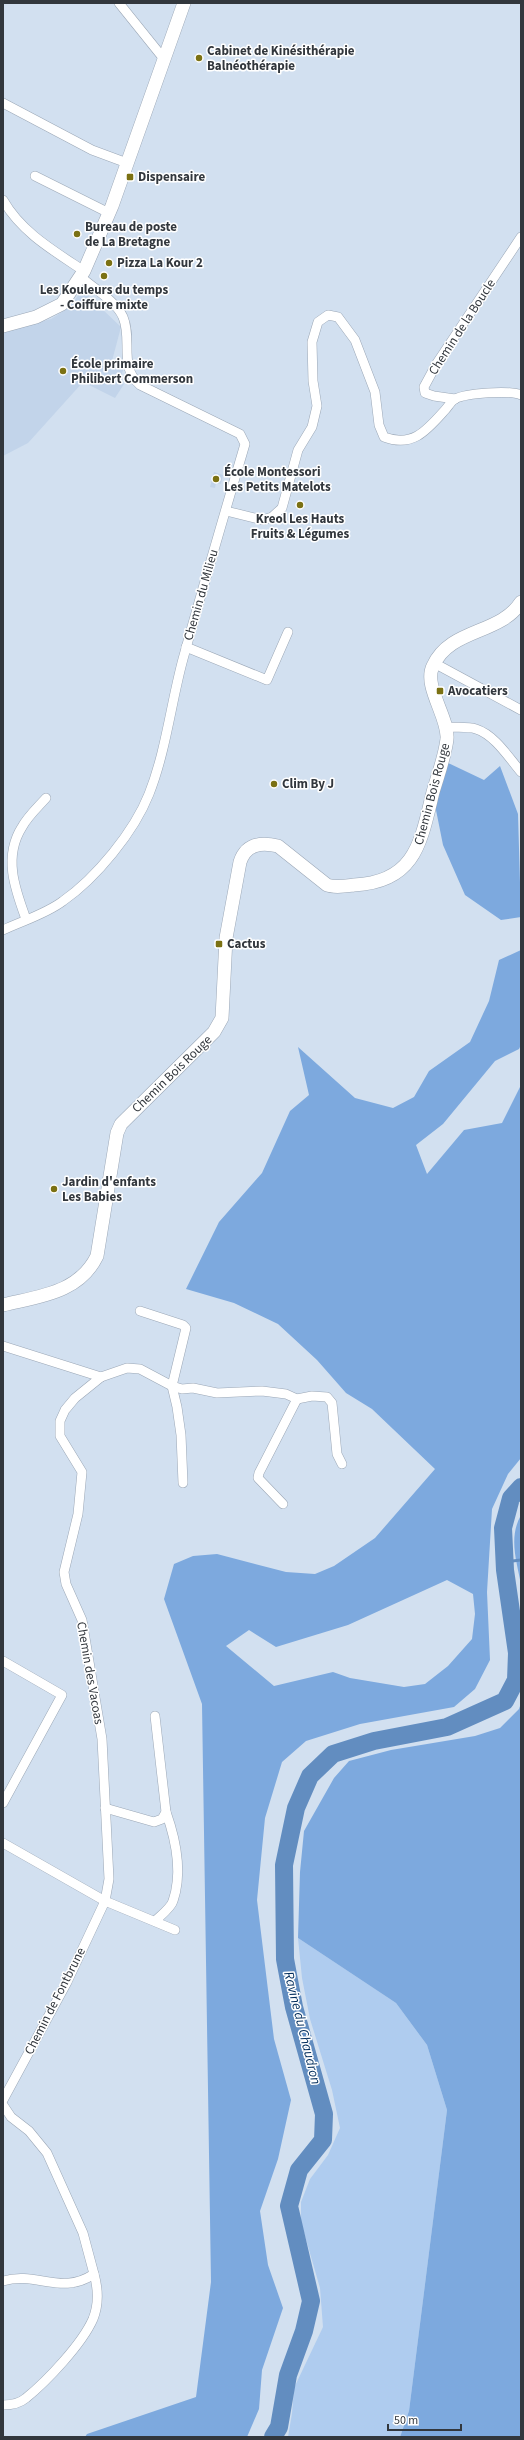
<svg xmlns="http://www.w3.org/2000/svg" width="524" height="2440" viewBox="0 0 524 2440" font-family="'Source Sans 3',sans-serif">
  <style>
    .built { fill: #c2d4ea }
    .green { fill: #afccef }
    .forest { fill: #7da9de; fill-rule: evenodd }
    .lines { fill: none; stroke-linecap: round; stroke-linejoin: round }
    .stream { stroke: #628dc0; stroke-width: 3 }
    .river { stroke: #628dc0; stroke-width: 18 }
    .street-casing { stroke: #9ba7b6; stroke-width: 10 }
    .secondary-casing { stroke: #9ba7b6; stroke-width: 14 }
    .street { stroke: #fff; stroke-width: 9 }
    .secondary { stroke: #fff; stroke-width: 13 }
    .poi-dot { fill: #7b7113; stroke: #fff; stroke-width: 1.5 }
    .labels { text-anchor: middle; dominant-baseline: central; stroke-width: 3; stroke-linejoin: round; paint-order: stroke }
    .poi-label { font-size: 13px; font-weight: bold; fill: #32373d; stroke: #fff; text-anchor: start }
    .street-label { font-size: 13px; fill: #32373d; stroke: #fff }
    .water-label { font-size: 14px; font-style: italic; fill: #002c5b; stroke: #fff }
  </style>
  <rect width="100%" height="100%" fill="#d2e0f0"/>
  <!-- built -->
  <g class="built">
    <path d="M82,290l39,37 -9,34 12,7 -5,13 5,3 -9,14 -32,-16 -55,61 -25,13v-124l48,-13 19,-12z"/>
    <path d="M214,472l9,3 -2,9 -5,-1 -1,5 -5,-1z"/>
  </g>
  <!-- green -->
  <path class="green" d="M298,1938l98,65 31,42 20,65 -38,301 -9,26h-112l4,-24 2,-25 29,-61 -3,-39 -19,-66v-20l9,-23 18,-24 12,-27 -8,-38 -22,-71 -8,-41z"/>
  <!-- forest -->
  <g class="forest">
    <path d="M444,761l40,19 16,-14 18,48 3,103 -20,3 -36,-25 -22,-50 -8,-40z"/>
    <path d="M521,950v95l-2,4 -24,12 -52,63 -27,21 11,29 37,-44 38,-7 19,-38v373l-13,16 -16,35 -5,83 3,68 -15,29 -21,18 -94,17 -54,17 -24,21 -17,56 -8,82 17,139 17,61 -13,59 -18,52 8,54 15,43 -21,62 -3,39 -12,28h-162l2,-3 109,-37 15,-115 -9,-578 -38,-105 10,-35 19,-8 24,-2 69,18 29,2 19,-8 41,-28 60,-69 -63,-60 -26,-16 -29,-33 -39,-36 -44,-21 -48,-14 33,-67 43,-49 28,-62 19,-16 -11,-48 57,51 38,10 21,-11 15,-26 41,-29 19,-41 10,-41zM447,1580l26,14 2,20 -3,25 -24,27 -23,18 -21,3 -54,-9 -17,-6 -59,14 -48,-40 23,-16 27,17 72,-22z"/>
    <path d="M521,1515v70c-4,-23 -13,-47 0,-70z"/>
    <path d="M521,1703v734h-121l9,-26 38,-301 -20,-65 -31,-42 -98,-65 2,-66 4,-41 30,-53 15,-17 42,-11 84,-14 25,-8 19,-19z"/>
  </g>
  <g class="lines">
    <!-- stream -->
    <path class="stream" d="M504,1562l17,-2"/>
    <!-- river -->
    <path class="river" d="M273,2437l6,-10 9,-52 16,-44 7,-30 -22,-95 10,-36 24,-30 1,-26 -30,-107 -9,-48 -1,-94 12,-57 14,-32 23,-22 41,-13 73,-14 58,-26 11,-21 1,-27 -12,-83 -2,-42 8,-30 10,-11"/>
    <!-- street casing -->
    <g class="street-casing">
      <g id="street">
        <path d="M119,3l45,56"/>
        <path d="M3,103l89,47 35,13"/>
        <path d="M35,176l74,37"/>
        <path d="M3,200c18,32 51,51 81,71"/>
        <path d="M455,399l-21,-3 -9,-3 -1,-6 13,-24 84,-126"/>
        <path d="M226,511l37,9 9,-3 10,-9 16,-58 14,-23 5,-21 -4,-25 -1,-39 6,-20 10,-7 10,2 17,23 20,52 4,33 5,12c29,11 43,-7 61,-27 3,-3 6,-9 10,-11 11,-6 55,-9 66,-4"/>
        <path d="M186,647l81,33 21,-48"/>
        <path d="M434,663l87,47"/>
        <path d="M445,727c10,1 22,-1 31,2 19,6 33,29 45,43"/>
        <path d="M26,919c-11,-30 -23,-62 -4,-92 6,-11 16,-20 24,-29"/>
        <path d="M3,930c19,-9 43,-16 60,-29 33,-23 71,-69 86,-107 17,-43 22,-91 34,-135 20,-72 41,-144 62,-215l-5,-10 -100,-49c-22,-19 -7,-44 -17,-68 -7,-16 -30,-29 -42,-40"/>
        <path d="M140,1311l43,14 3,3 -14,58 5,21 4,28 2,48"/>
        <path d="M3,1346l98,31 26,-9 13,1 32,17 10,3 11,-1 24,5 45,-2 24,3 11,5 -38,74 -1,5 25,26"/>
        <path d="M297,1399l15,-3 15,1 5,6 5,51 5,10"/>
        <path d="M3,1661l59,34 -59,108"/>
        <path d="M105,1808l49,14 8,-3 4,-7 -11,-96"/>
        <path d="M3,1843l102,58 70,29"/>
        <path d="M155,1921c5,-5 16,-13 18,-20 10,-29 3,-61 -7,-89"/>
        <path d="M3,2100l64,-118 38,-81 4,-22 -7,-140 -20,-119 -16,-36 -2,-12 14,-58 4,-42 -22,-36v-15l5,-11 10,-12 26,-21"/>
        <path d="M3,2105l8,12 18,14 18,22 36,80 11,41c-33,22 -57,-3 -91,7"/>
        <path d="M3,2405c8,0 16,-1 23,-7 21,-17 56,-54 67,-79 6,-15 5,-31 1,-45"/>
      </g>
    </g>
    <!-- secondary casing -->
    <g class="secondary-casing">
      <g id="secondary">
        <path d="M3,326l33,-9 26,-13 22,-33 28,-65 72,-203"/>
        <path d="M3,1305c37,-9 76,-12 94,-49l20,-123 4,-9 93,-92 8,-14 4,-80 14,-76c6,-18 21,-20 38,-16l49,39c8,3 19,1 27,0 62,-3 67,-44 79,-93 5,-17 12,-36 14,-53 2,-21 -24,-53 -14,-73 17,-38 67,-31 88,-64"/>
      </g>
    </g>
    <!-- street -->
    <use href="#street" class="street"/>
    <!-- secondary -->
    <use href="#secondary" class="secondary"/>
  </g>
  <!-- markers -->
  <g class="poi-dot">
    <circle cx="199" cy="58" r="4"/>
    <rect x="126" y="173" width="8" height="8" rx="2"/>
    <circle cx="77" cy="234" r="4"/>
    <circle cx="109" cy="263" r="4"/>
    <circle cx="104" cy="276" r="4"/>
    <circle cx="63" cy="371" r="4"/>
    <circle cx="216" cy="479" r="4"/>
    <circle cx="300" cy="505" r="4"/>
    <rect x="436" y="687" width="8" height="8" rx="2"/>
    <circle cx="274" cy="784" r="4"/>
    <rect x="215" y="940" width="8" height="8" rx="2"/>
    <circle cx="54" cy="1189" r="4"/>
  </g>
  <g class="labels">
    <!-- poi labels -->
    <g class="poi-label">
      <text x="207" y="51">Cabinet de Kinésithérapie<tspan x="207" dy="15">Balnéothérapie</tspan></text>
      <text x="138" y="177">Dispensaire</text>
      <text x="85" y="227">Bureau de poste<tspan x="85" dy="15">de La Bretagne</tspan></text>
      <text x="117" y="263">Pizza La Kour 2</text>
      <text x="104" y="290" text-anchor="middle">Les Kouleurs du temps<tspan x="104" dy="15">- Coiffure mixte</tspan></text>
      <text x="71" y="364">École primaire<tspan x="71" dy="15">Philibert Commerson</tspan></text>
      <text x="224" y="472">École Montessori<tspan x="224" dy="15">Les Petits Matelots</tspan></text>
      <text x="300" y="519" text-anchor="middle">Kreol Les Hauts<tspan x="300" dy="15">Fruits &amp; Légumes</tspan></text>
      <text x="448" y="691">Avocatiers</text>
      <text x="282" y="784">Clim By J</text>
      <text x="227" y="944">Cactus</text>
      <text x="62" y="1182">Jardin d'enfants<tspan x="62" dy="15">Les Babies</tspan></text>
    </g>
    <!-- street labels -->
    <g class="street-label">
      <text transform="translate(462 327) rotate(-57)">Chemin de la Boucle</text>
      <text transform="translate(201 595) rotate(-74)">Chemin du Milieu</text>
      <text transform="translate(432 794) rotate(-75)">Chemin Bois Rouge</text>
      <text transform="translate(172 1074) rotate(-44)">Chemin Bois Rouge</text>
      <text transform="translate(90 1673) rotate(80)">Chemin des Vacoas</text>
      <text transform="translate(55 2001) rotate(-63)">Chemin de Fontbrune</text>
    </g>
    <!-- water labels -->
    <g class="water-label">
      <text transform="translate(302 2028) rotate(76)">Ravine du Chaudron</text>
    </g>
  </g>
  <!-- border -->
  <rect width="524" height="2440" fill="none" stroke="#32373d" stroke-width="8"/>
  <!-- scale -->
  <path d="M388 2424v6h73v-6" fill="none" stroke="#32373d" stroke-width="2"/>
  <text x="394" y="2424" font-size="12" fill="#32373d" stroke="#ffffff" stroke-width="3" paint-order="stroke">50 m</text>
</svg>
